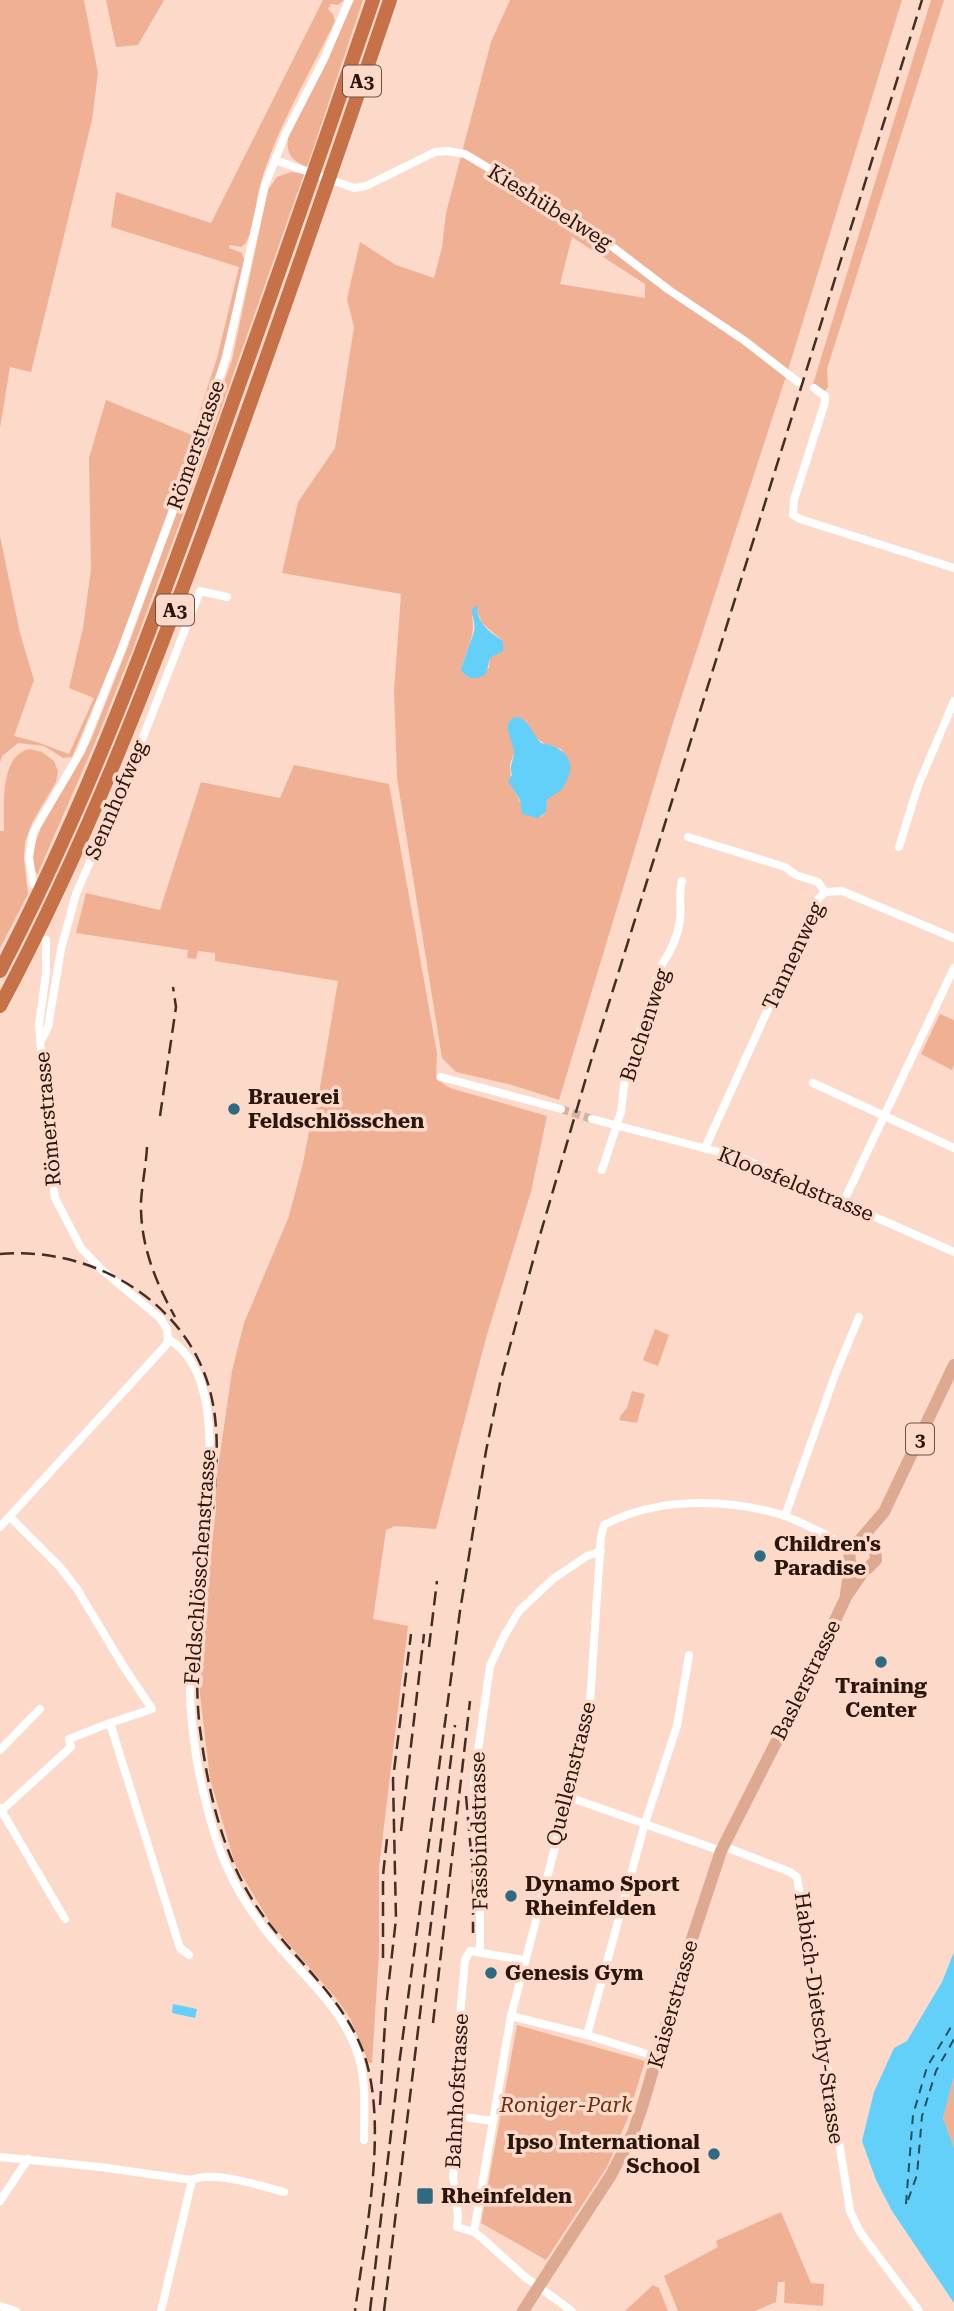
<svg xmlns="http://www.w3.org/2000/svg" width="954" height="2311" viewBox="0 0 954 2311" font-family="'Roboto Serif',serif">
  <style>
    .green { fill: #f0b093; fill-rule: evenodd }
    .water { fill: #63d0fa }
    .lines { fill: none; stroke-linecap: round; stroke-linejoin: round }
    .ferry { stroke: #225061; stroke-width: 2; stroke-dasharray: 9 7; stroke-linecap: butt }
    .street-tunnel { stroke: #d3b2a3; stroke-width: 8; stroke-dasharray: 8 4; stroke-linecap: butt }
    .street { stroke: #fff; stroke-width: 8 }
    .primary { stroke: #ddaa91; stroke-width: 12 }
    .highway { stroke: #c67147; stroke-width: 14 }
    .rail { stroke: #442d22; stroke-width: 2.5; stroke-dasharray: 14 7; stroke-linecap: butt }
    .poi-dot { fill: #2e6a81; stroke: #fdd9c9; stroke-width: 2.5 }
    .labels { text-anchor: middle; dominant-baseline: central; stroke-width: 7; stroke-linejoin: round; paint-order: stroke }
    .shield { fill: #fdd9c9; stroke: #6a5045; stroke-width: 2 }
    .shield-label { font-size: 19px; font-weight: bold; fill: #2b160c }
    .street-label { font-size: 21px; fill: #2b160c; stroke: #fdd9c9 }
    .poi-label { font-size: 21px; font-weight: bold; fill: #2b160c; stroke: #fdd9c9; text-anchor: start }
    .park-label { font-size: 21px; font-style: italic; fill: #673115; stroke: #fdd9c9 }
  </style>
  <rect width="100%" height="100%" fill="#fdd9c9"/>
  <!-- green -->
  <g class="green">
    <path d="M0,0h84l14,73 -6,47 -61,252 -21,-5 -10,61z"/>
    <path d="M106,0h58l-26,45 -22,2z"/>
    <path d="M323,0h21l-6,5 -7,-1 -3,5 5,5 2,7c-26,54 -59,108 -75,165 -5,16 -5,52 -19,61l-11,-2 -1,3 13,5 3,10 -24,96 -36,108 -14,25 2,5 -54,149 -47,111 -9,1 -19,-12 -26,-3 -16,13 -2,6v-226l20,97 14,47 -20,56 23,6 32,12 25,-56 -25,-10 14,-60 8,-59 -2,-111 17,-58 86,35 25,-77 22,-91 -128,-40 5,-35 95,31z"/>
    <path d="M354,0h9l-56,167c-16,-7 -21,-13 -19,-31l38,-73z"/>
    <path d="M510,0h392l-114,370 -116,356 -113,374 -47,-15 -56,-13 -14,-14 -45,-280 -3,-87 7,-97 -119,-21 16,-71 37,-54 19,-121 -7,-28 13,-57 36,23 38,13 8,-31 4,-34 45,-171zM572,237l73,47v14l-85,-14zM477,611l5,12 21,18 -1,10 -12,7 -1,10 -21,9 -7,-8c5,-18 15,-34 11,-52zM526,720c6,19 16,24 35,29l8,12 -22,40 -1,11 -5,5 -19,-11 -11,-22 -1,-20z"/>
    <path d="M931,0h13l-117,369 1,18 -3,4 -12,-7z"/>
    <path d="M291,172l13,2 -105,297 -67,180 -36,89 -59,135 -4,-10v-16l10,-27 28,-45 20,-37 36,-91 105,-289 36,-170 9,-13z"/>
    <path d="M29,749l13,3 12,9 4,10 -2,11 -23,39 -8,21 -1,18 4,34 -28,54v-117h4c0,-29 -4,-75 25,-82z"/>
    <path d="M294,765l95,19 48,269 -1,26 14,9 97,28 -16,76 -45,146 -50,191 -41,-3 -9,4 -13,89 35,7 -29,242v85l-7,110h-3l-19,-45 -15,-21 -64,-73 -36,-60 -25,-85 -11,-93 5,-74 12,-103v-27l16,-111 12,-48 45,-107 14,-53 8,-42 4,-4 23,-136 -123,-20v-8l-17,-2 -2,8 -9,-1 1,-8 -112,-17 10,-40 74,17 41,-128 79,16z"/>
    <path d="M940,1014l14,6v44l-2,6 -31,-16z"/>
    <path d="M655,1329l14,6 -11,31 -15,-6z"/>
    <path d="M632,1391l13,3 -8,29 -18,-3 2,-5 6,-7z"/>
    <path d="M517,2025l128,36 -18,59 -20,47 -61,93 -65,-37z"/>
    <path d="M954,2077v71l-11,-30z"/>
    <path d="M781,2212l30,71 13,1 -1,22 -39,-3 1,-21h-7l-2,20 -21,9h-77l-14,-35 54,-29 -2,-6z"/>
    <path d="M653,2285l6,3 9,23h-43z"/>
  </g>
  <!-- water -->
  <g class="water">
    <path d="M477,605c-1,17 12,27 26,36v10l-13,7 -4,16c-9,6 -20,6 -25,-5 4,-13 9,-25 13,-37 2,-7 -2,-16 -2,-23z"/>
    <path d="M514,717c15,0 17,16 27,26 24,4 38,19 23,43 -4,7 -12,9 -17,14l-1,12 -8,6 -16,-4 -2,-14 -12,-19 4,-6c-3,-11 2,-14 2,-23 -1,-10 -7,-17 -6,-29z"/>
    <path d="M954,1952v125l-11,41 11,30v155l-62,-92 -16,-31 -14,-39 12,-49 20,-44 13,-7 35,-59z"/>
    <path d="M173,2004l24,5 -2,9 -23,-5z"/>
  </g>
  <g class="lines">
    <!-- ferry -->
    <g class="ferry">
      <path d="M908,2200l9,-25 5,-59 14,-45 18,-32"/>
      <path d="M906,2204l7,-89 14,-48 27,-45"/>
    </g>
    <!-- street-tunnel -->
    <path class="street-tunnel" d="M561,1109l31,10"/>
    <!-- street -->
    <g class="street">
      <path d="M275,160l79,28 12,-2 69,-34 13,-1 17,3 119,71 85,65 76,51 53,41"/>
      <path d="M814,388l11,8v6l-31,98 -1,15 7,4 154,49"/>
      <path d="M688,837l97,30 11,8 22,7 7,10"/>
      <path d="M899,847l19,-61 36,-85"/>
      <path d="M33,884l-4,-27 4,-24 48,-82 41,-103 67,-180 37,-110 39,-173 20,-50 39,-76 25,-59"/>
      <path d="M46,940v34l-7,50 10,130 6,44 26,50 21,22 58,48 7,11 1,10"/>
      <path d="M42,1039l6,-12 13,-78 15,-55 57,-131 67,-172 27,6"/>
      <path d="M441,1077l120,32"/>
      <path d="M813,1083l141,65"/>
      <path d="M592,1119l150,39 212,94"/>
      <path d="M705,1148l113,-249 7,-7 17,-1 112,47"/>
      <path d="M602,1170l19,-58 4,-33 36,-113c9,-13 17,-30 19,-46 2,-13 -2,-26 2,-39"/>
      <path d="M843,1203l111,-235"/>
      <path d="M168,1339c61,34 39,161 32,219 -4,40 -10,81 -10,121 -1,22 2,47 5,69 4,31 18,89 31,117 8,19 20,39 32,55 33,48 90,86 103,146 5,24 3,49 3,74"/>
      <path d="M785,1516l50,-141 24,-58"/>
      <path d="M10,1517l50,50 17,22 45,75 30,45 -42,14 70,225 9,7"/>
      <path d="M0,1527l166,-182 2,-6"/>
      <path d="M0,1750l40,-41"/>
      <path d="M569,1797l152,54"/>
      <path d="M0,1808l65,111"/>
      <path d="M2,1810l69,-63 -2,-8 41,-16"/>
      <path d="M723,1846l67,26 7,5 53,334 10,21 59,79"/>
      <path d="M480,1952v-79l-6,-94 16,-113 13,-28 16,-27 34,-32 34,-23 14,-5"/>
      <path d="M524,1960l-54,-9 -5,9 -10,112 6,11 -5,33 3,12 -6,48 5,40 -1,11 17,5 8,6 43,39 47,34"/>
      <path d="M511,2016l76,19 70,22"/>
      <path d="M587,2035l58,-212 32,-97 12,-71"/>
      <path d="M456,2116l37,5"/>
      <path d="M0,2157l100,10 92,13c22,-10 69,6 92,12"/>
      <path d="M0,2201l28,-42"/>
      <path d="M474,2232l37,-216 78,-299 12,-180 3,-12c53,-28 122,-27 178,-10 24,8 46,22 68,32"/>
      <path d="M0,2306l16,5"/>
      <path d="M161,2311l31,-131"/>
    </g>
    <!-- primary -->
    <g class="primary">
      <path d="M860,1540l24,-28 70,-147"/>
      <path d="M846,1594c1,-10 4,-20 4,-29 -1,-13 -3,-23 14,-25l11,8 1,12 -8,8 -11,1 -7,-6"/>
      <path d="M523,2311l88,-136 22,-42 10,-29 44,-150 34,-103 80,-158 45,-96 19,-28"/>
    </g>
    <!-- highway -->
    <g class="highway">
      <path d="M0,971c79,-152 140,-311 198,-472 60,-166 118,-332 175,-499"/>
      <path d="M0,1006c85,-159 149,-325 211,-494 62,-170 121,-341 179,-512"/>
    </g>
    <!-- rail -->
    <g class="rail">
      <path d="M160,1116l16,-109 -3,-20"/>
      <path d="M147,1147c-1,19 -5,37 -6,55 -1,42 14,79 34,115"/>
      <path d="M0,1254c79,-7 162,33 198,105 28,55 18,119 12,178 -7,63 -18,128 -10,192 9,70 26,142 71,197 34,43 76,78 94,131 23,73 0,178 -10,254"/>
      <path d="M429,1647l8,-66"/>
      <path d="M466,1796l7,78v59"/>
      <path d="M401,1831l23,-197"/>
      <path d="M383,1958v-83l4,-36"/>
      <path d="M433,2023l37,-322"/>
      <path d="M380,2105l6,-98 10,-88 -3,-140 18,-145"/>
      <path d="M370,2311l29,-246 61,-454 26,-160 14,-68 38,-141 55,-188 329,-1054"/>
      <path d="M384,2311l71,-586"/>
    </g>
  </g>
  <!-- markers -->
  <g class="poi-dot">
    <circle cx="234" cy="1109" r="7"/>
    <circle cx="760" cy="1556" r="7"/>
    <circle cx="881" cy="1662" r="7"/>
    <circle cx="511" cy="1896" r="7"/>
    <circle cx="491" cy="1973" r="7"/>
    <circle cx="714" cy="2154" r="7"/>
    <rect x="416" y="2187" width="18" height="18" rx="3.5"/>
  </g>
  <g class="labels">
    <!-- shield labels -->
    <g class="shield">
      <rect x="343" y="65.5" width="38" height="31" rx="5"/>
      <rect x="156" y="594.5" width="38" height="31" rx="5"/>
      <rect x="906" y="1423.5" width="28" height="31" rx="5"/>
    </g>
    <g class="shield-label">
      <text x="362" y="81">A3</text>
      <text x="175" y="610">A3</text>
      <text x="920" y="1439">3</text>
    </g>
    <!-- street labels -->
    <g class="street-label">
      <text transform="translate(550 207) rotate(32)">Kieshübelweg</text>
      <text transform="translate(196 445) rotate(-71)">Römerstrasse</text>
      <text transform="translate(116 800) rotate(-67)">Sennhofweg</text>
      <text transform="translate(793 956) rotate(-65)">Tannenweg</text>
      <text transform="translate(645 1025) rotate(-72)">Buchenweg</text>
      <text transform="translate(48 1119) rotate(-95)">Römerstrasse</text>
      <text transform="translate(796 1184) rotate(22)">Kloosfeldstrasse</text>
      <text transform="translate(200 1567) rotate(-86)">Feldschlösschenstrasse</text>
      <text transform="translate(806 1680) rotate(-64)">Baslerstrasse</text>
      <text transform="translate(571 1774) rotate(-76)">Quellenstrasse</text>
      <text transform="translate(479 1831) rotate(-91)">Fassbindstrasse</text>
      <text transform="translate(673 2004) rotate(-74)">Kaiserstrasse</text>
      <text transform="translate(819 2018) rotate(82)">Habich-Dietschy-Strasse</text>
      <text transform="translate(457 2091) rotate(-87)">Bahnhofstrasse</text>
    </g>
    <!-- poi labels -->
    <g class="poi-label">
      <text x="248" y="1097">Brauerei<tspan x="248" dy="24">Feldschlösschen</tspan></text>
      <text x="774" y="1544">Children's<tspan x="774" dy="24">Paradise</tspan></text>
      <text x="881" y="1686" text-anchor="middle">Training<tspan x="881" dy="24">Center</tspan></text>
      <text x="525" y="1884">Dynamo Sport<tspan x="525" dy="24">Rheinfelden</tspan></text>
      <text x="505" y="1973">Genesis Gym</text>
      <text x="700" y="2142" text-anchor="end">Ipso International<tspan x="700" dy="24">School</tspan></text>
      <text x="441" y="2196">Rheinfelden</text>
    </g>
    <!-- park labels -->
    <g class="park-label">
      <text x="566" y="2105">Roniger-Park</text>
    </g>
  </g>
</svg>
